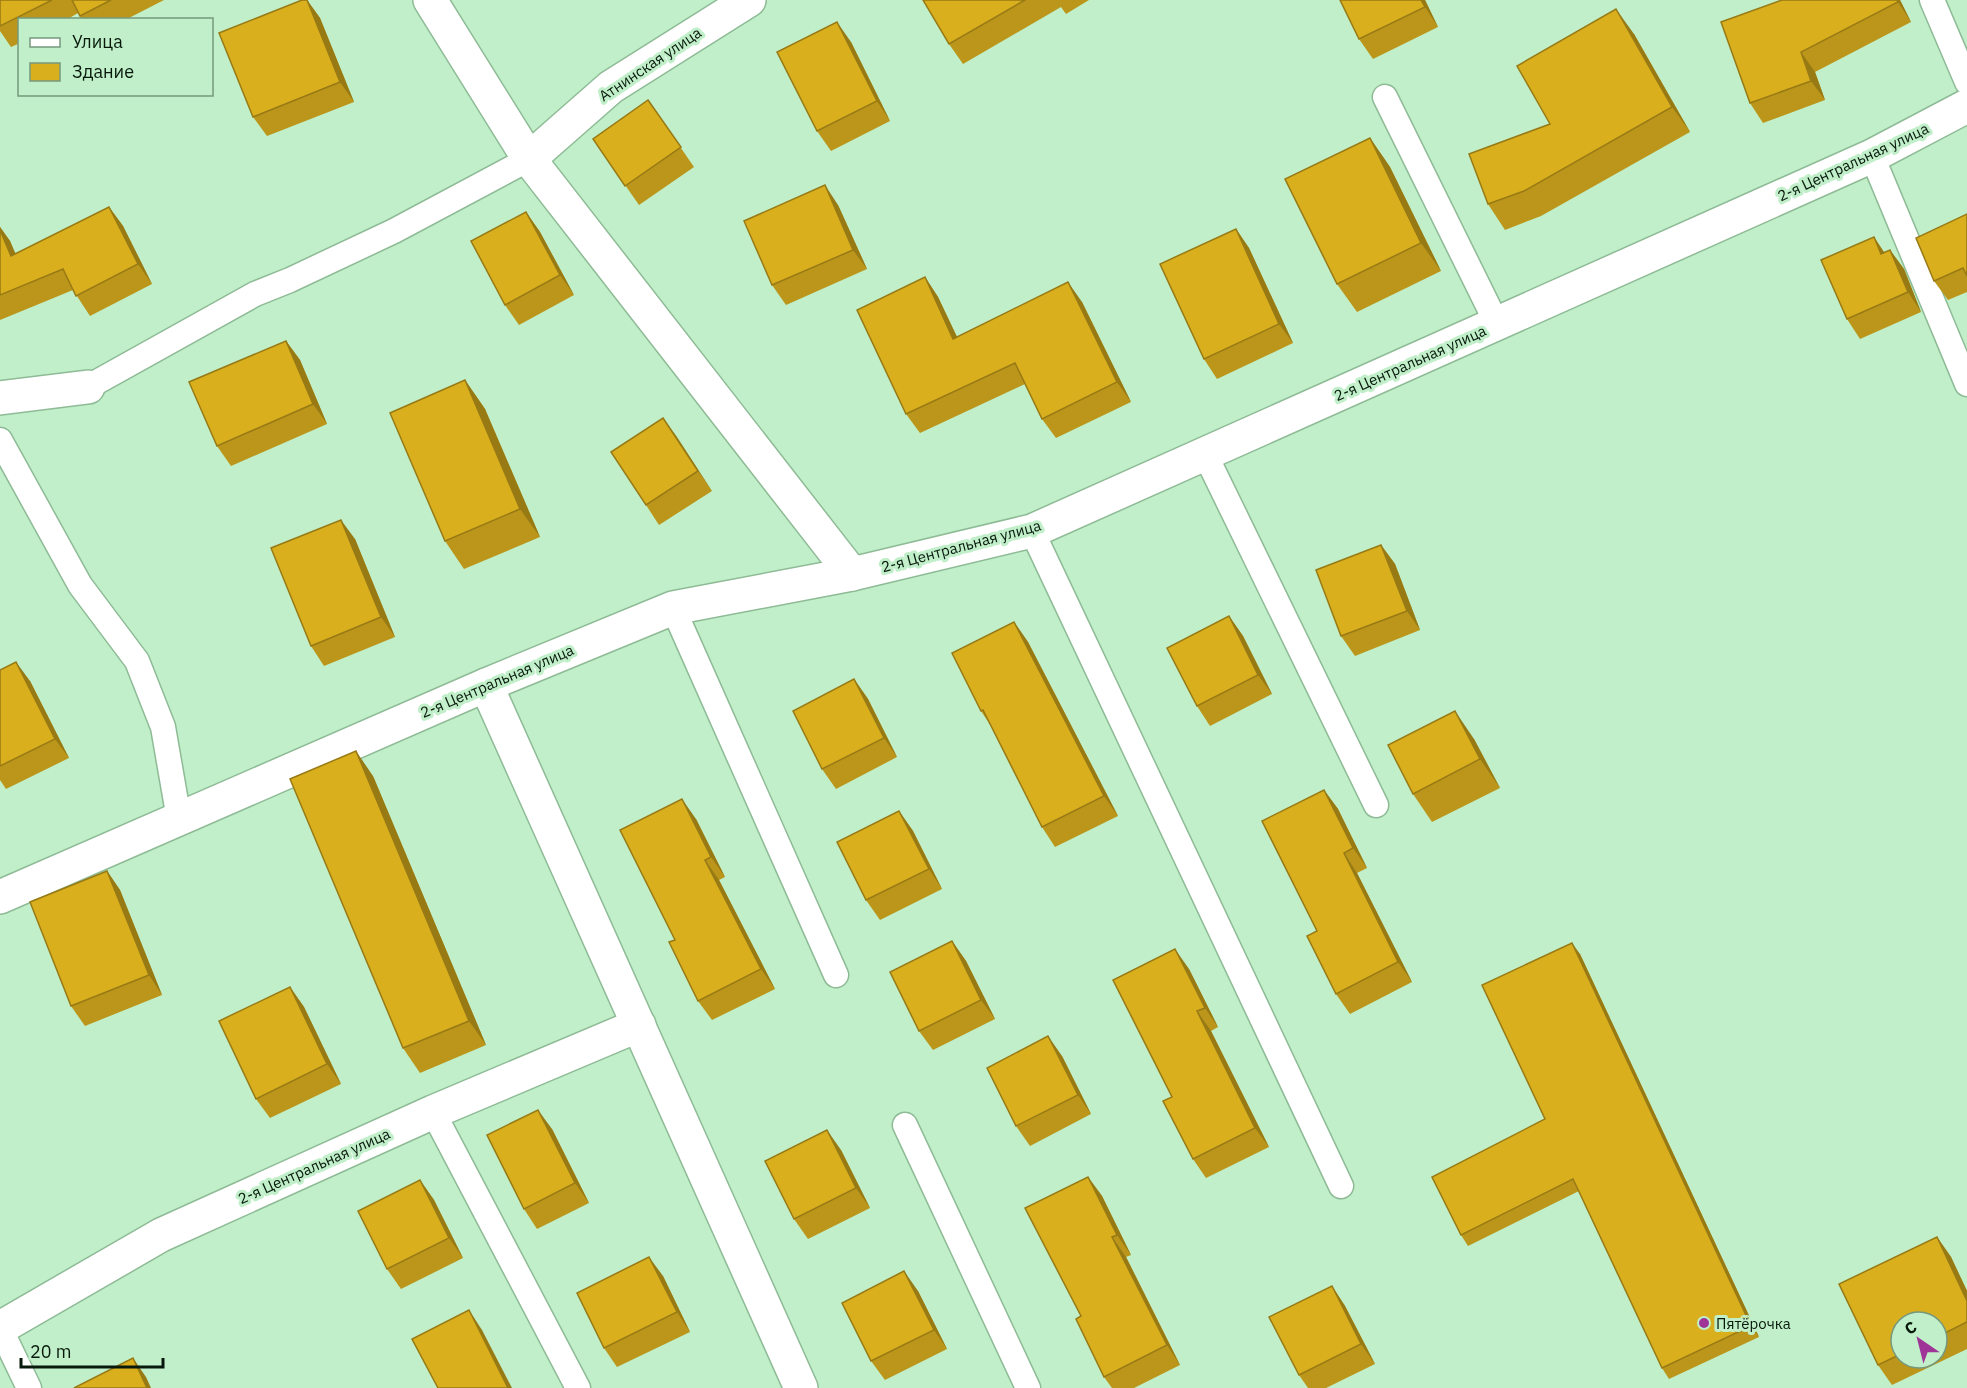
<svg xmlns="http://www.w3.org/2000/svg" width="1967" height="1388" viewBox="0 0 1967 1388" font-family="'IBM Plex Sans',sans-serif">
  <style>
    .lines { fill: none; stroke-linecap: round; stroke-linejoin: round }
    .lane-casing { stroke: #8ebb96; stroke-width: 27 }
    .street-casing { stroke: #8ebb96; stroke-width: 36 }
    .lane { stroke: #fff; stroke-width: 24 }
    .street { stroke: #fff; stroke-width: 33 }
    .wall { fill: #bb961a; fill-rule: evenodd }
    .shaded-wall { fill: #987a15 }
    .building { fill: #d9af1e; stroke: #987a15; stroke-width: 1.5 }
    .poi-dot { fill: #9e3597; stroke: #c0efc9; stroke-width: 2 }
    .labels { text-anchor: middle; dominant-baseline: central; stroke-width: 6; stroke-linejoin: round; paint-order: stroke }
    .street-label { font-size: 15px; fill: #08190c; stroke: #c0efc9 }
    .poi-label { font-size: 15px; fill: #08190c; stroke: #c0efc9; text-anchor: start }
  </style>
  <rect width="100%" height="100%" fill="#c0efc9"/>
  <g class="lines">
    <!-- lane casing -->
    <g class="lane-casing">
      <g id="lane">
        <path d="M1932,0l35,82"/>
        <path d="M1385,97l112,227"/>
        <path d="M1872,156l95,228"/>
        <path d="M88,387l167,-93 35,-14 104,-49 135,-72"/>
        <path d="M0,440l80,145 57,76 26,66 16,92"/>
        <path d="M1205,454l171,351"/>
        <path d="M1032,531l309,655"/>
        <path d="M673,608l163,367"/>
        <path d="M433,1112l145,276"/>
        <path d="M905,1125l123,263"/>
        <path d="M0,1328l29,60"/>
      </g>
    </g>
    <!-- street casing -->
    <g class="street-casing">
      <g id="street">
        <path d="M430,0l99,159 323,415"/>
        <path d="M529,159l82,-72 138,-87"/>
        <path d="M0,398l88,-11"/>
        <path d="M486,685l315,703"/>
        <path d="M0,897l486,-212 187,-77 179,-34 180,-43 840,-375 95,-50"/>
        <path d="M0,1328l161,-93 272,-123 206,-87"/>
      </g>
    </g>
    <!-- lane -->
    <use href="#lane" class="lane"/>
    <!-- street -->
    <use href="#street" class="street"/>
  </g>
  <!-- wall -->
  <g class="wall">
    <path d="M0,0h164l-39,20h-43l-4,-7 -12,7h-46v23l-9,4 -11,-16z"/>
    <path d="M302,0h5l13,18 34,84 -87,34 -14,-19z"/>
    <path d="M923,0h166l-23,14 -5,-7 -98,57 -14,-20z"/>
    <path d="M1340,0h85l13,27 -65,32 -14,-20z"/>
    <path d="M1782,0h118l11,22 -96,50 10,28 -62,23 -13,-20z"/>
    <path d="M1634,34l56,98 -149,84 -36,14 -17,-26 62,-80z"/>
    <path d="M851,42l39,79 -59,30 -14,-20z"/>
    <path d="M648,100l46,67 -55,38 -46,-66z"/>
    <path d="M1370,138l20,29 51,104 -84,41 -20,-28z"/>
    <path d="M838,205l29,64 -81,36 -14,-20z"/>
    <path d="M109,207l14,19 29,58 -62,32 -17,-26 -73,30v-93l10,14 5,13z"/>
    <path d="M526,212l14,20 34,63 -55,30 -14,-20z"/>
    <path d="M1967,214v78l-19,8 -14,-19z"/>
    <path d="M1236,229l13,19 44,95 -76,36 -13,-20z"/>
    <path d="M1874,237l10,15 6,-2 14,19 17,43 -61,27 -13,-20z"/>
    <path d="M925,277l13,20 19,40 125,-35 49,100 -75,36 -14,-19 -17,-35 -105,49 -14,-19z"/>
    <path d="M286,341l14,19 27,64 -96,42 -14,-20z"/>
    <path d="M465,380l20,29 55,128 -76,32 -19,-28z"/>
    <path d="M663,418l49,73 -53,34 -13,-20z"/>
    <path d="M355,539l40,98 -71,29 -13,-20z"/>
    <path d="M1381,545l14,19 25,66 -65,26 -14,-20z"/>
    <path d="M1229,616l14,20 29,58 -62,32 -13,-20z"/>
    <path d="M1014,622l14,20 90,174 -63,31 -13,-20 -51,-101 -10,-15z"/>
    <path d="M0,670l30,11 39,77 -63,31 -6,-9z"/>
    <path d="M854,679l14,20 29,58 -61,32 -14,-20z"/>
    <path d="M1474,739l26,49 -68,34 -19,-28z"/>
    <path d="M373,776l113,269 -66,28 -17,-25z"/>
    <path d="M1324,790l14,19 29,59 -10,5 55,109 -62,32 -14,-20z"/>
    <path d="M899,811l14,20 29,58 -62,31 -14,-20z"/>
    <path d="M696,819l29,58 -6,3 56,109 -63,31 -14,-19 -23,-61z"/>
    <path d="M107,871l13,19 42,105 -77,31 -14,-20z"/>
    <path d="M952,941l14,20 29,58 -62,31 -14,-19z"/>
    <path d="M1580,954l179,383 -90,42 -7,-11 -83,-177 -111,55 -7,-11 84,-116z"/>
    <path d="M1189,969l29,58 -7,4 58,116 -63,31 -13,-19 -21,-62z"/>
    <path d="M290,987l14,20 37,77 -71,34 -14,-19z"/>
    <path d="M1062,1056l29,58 -61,32 -14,-20z"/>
    <path d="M552,1129l37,74 -52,26 -13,-20z"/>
    <path d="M841,1150l29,58 -62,31 -14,-20z"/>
    <path d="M1088,1177l14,19 29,59 -5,2 54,108 -46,23h-22l-8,-11 -23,-61z"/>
    <path d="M420,1180l14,20 29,58 -62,31 -14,-20z"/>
    <path d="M1937,1237l14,20 16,34v58l-75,36 -14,-20 -39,-81zM1901,1322h36v36h-36z"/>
    <path d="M663,1276l27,56 -73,35 -13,-19z"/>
    <path d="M1332,1286l13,20 30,58 -49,24h-18l-9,-13z"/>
    <path d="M918,1291l29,58 -62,31 -14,-19z"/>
  </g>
  <!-- shaded-wall -->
  <g class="shaded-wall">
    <path d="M307,0l13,18 34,84 -14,-20z"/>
    <path d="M1421,0h4l13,27 -13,-20z"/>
    <path d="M1897,0h3l11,22 -13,-20z"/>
    <path d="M1616,9l18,25 56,98 -18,-25z"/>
    <path d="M837,22l14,20 39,79 -13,-20z"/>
    <path d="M1801,52l14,20 10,28 -14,-19z"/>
    <path d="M1370,138l20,29 51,104 -20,-28z"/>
    <path d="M825,185l13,20 29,64 -14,-19z"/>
    <path d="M109,207l14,19 29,58 -14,-20z"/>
    <path d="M526,212l14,20 34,63 -14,-20z"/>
    <path d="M0,227l10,14 15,34 -14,-19 -11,-26z"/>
    <path d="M1236,229l13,19 44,95 -14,-19z"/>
    <path d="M1874,237l13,20 -6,-3z"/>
    <path d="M1890,250l14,19 17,43 -13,-20z"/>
    <path d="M925,277l13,20 29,61 -14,-19z"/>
    <path d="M1068,282l14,20 49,100 -14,-20z"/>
    <path d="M286,341l14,19 27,64 -14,-20z"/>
    <path d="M465,380l20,29 55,128 -20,-28z"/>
    <path d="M663,418l14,19 35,54 -14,-20z"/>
    <path d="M341,520l14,19 40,98 -14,-20z"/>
    <path d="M1381,545l14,19 25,66 -13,-19z"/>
    <path d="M1229,616l14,20 29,58 -14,-19z"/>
    <path d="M1014,622l14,20 90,174 -14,-20z"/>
    <path d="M16,662l14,19 39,77 -14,-19z"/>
    <path d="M854,679l14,20 29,58 -13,-19z"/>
    <path d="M1455,711l19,28 26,49 -20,-29z"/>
    <path d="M356,751l17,25 113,269 -17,-24z"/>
    <path d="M1324,790l14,19 29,59 -14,-20z"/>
    <path d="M682,799l14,20 29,58 -14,-20z"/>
    <path d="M899,811l14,20 29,58 -13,-20z"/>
    <path d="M1344,853l13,20 55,109 -14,-20z"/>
    <path d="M705,860l14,20 56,109 -14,-20z"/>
    <path d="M107,871l13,19 42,105 -13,-20z"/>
    <path d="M952,941l14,20 29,58 -14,-19z"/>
    <path d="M1572,943l8,11 179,383 -8,-11z"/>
    <path d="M1175,949l14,20 29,58 -13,-19z"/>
    <path d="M290,987l14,20 37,77 -14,-20z"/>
    <path d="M1197,1011l14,20 58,116 -14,-19z"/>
    <path d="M1048,1036l14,20 29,58 -13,-19z"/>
    <path d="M538,1110l14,19 37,74 -14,-20z"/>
    <path d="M827,1130l14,20 29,58 -14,-20z"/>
    <path d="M1088,1177l14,19 29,59 -14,-20z"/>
    <path d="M420,1180l14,20 29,58 -14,-20z"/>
    <path d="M1112,1237l14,20 54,108 -13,-20z"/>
    <path d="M1937,1237l14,20 16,34v10z"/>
    <path d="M649,1257l14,19 27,56 -13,-20z"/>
    <path d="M904,1271l14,20 29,58 -13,-19z"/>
    <path d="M1332,1286l13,20 30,58 -14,-20z"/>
    <path d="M469,1310l13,20 30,58h-4z"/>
    <path d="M133,1358l13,19 5,11h-4z"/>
  </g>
  <!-- building -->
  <g class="building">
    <path d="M0,0h52l-52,26z"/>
    <path d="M72,0h39l-31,16z"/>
    <path d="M302,0h5l33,82 -87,35 -34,-84z"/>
    <path d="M923,0h102l-76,44z"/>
    <path d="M1340,0h81l4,7 -66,32z"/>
    <path d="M1782,0h115l1,2 -97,50 10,29 -61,22 -29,-81z"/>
    <path d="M1616,9l56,98 -148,84 -36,13 -19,-50 81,-30 -33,-58z"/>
    <path d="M837,22l40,79 -60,30 -40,-79z"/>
    <path d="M648,100l33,47 -56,39 -32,-47z"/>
    <path d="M1370,138l51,105 -84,41 -52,-105z"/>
    <path d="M825,185l28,65 -81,35 -28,-64z"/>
    <path d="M109,207l29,57 -62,32 -13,-27 -63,26v-65l11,26z"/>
    <path d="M526,212l34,63 -55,30 -34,-64z"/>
    <path d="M1967,214v62l-4,-8 -29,13 -18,-43z"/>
    <path d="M1236,229l43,95 -75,35 -44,-95z"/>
    <path d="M1874,237l7,17 9,-4 18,42 -61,27 -26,-59z"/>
    <path d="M925,277l28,62 115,-57 49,100 -75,37 -27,-56 -109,51 -49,-104z"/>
    <path d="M286,341l27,63 -96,42 -28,-64z"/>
    <path d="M465,380l55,129 -75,32 -55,-128z"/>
    <path d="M663,418l35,53 -52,34 -35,-53z"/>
    <path d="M341,520l40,97 -70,29 -40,-98z"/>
    <path d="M1381,545l26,66 -66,25 -25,-66z"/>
    <path d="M1229,616l29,59 -61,31 -30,-58z"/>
    <path d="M1014,622l90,174 -62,31 -59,-117 -2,1 -29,-58z"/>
    <path d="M16,662l39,77 -55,27v-96z"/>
    <path d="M854,679l30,59 -62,31 -29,-58z"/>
    <path d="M1455,711l25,48 -67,35 -25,-49z"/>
    <path d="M356,751l113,270 -66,27 -113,-269z"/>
    <path d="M1324,790l29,58 -9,5 54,109 -62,32 -29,-58 10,-5 -55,-110z"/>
    <path d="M682,799l29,58 -6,3 56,109 -63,32 -29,-59 6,-2 -55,-110z"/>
    <path d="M899,811l30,58 -63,31 -29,-58z"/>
    <path d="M107,871l42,104 -78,31 -41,-104z"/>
    <path d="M952,941l29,59 -62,31 -29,-59z"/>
    <path d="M1572,943l179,383 -89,42 -89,-189 -112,56 -29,-58 113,-58 -63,-134z"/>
    <path d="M1175,949l30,59 -8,3 58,117 -62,31 -30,-58 9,-4 -59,-117z"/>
    <path d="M290,987l37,77 -71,35 -37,-78z"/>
    <path d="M1048,1036l30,59 -62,31 -29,-58z"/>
    <path d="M538,1110l37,73 -51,26 -37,-74z"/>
    <path d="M827,1130l29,58 -62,31 -29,-58z"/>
    <path d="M1088,1177l29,58 -5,2 55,108 -63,32 -28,-58 5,-3 -56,-108z"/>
    <path d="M420,1180l29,58 -62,31 -29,-58z"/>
    <path d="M1937,1237l30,64v21l-30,15v-15h-36v32l-23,11 -39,-81z"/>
    <path d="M649,1257l28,55 -73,36 -27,-55z"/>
    <path d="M904,1271l30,59 -63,31 -29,-58z"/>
    <path d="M1332,1286l29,58 -62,31 -30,-58z"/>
    <path d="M469,1310l39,78h-70l-26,-49z"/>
    <path d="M133,1358l14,30h-73z"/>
  </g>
  <!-- markers -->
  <circle class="poi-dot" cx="1704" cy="1323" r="6"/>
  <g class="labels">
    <!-- street labels -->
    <g class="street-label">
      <text transform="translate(650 64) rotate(-34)">Атнинская улица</text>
      <text transform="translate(1853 162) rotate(-25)">2-я Центральная улица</text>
      <text transform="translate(1410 363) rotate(-24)">2-я Центральная улица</text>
      <text transform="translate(961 546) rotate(-15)">2-я Центральная улица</text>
      <text transform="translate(497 681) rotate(-23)">2-я Центральная улица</text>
      <text transform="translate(314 1166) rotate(-24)">2-я Центральная улица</text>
    </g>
    <!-- poi labels -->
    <g class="poi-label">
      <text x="1716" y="1323">Пятёрочка</text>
    </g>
  </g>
  <!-- legend -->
  <rect x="18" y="18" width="195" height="78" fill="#c0efc9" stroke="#76997d" stroke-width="1.5"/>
  <rect x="30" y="38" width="30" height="9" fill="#ffffff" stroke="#76997d" stroke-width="1.5"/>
  <text x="72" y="48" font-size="18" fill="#08190c">Улица</text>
  <rect x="30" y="63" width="30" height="18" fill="#d9af1e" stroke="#76997d" stroke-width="1.5"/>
  <text x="72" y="78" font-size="18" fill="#08190c">Здание</text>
  <!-- north arrow -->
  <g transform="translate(1919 1340) rotate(325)"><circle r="28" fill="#c0efc9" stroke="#76997d" stroke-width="1.5"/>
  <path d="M0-4.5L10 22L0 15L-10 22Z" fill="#9e3597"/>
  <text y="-9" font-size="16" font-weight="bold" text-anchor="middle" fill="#08190c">С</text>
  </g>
  <!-- scale -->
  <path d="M21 1358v9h142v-9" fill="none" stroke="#08190c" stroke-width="3"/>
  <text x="30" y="1358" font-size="18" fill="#08190c" stroke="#c0efc9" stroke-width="4.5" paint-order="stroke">20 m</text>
</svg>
